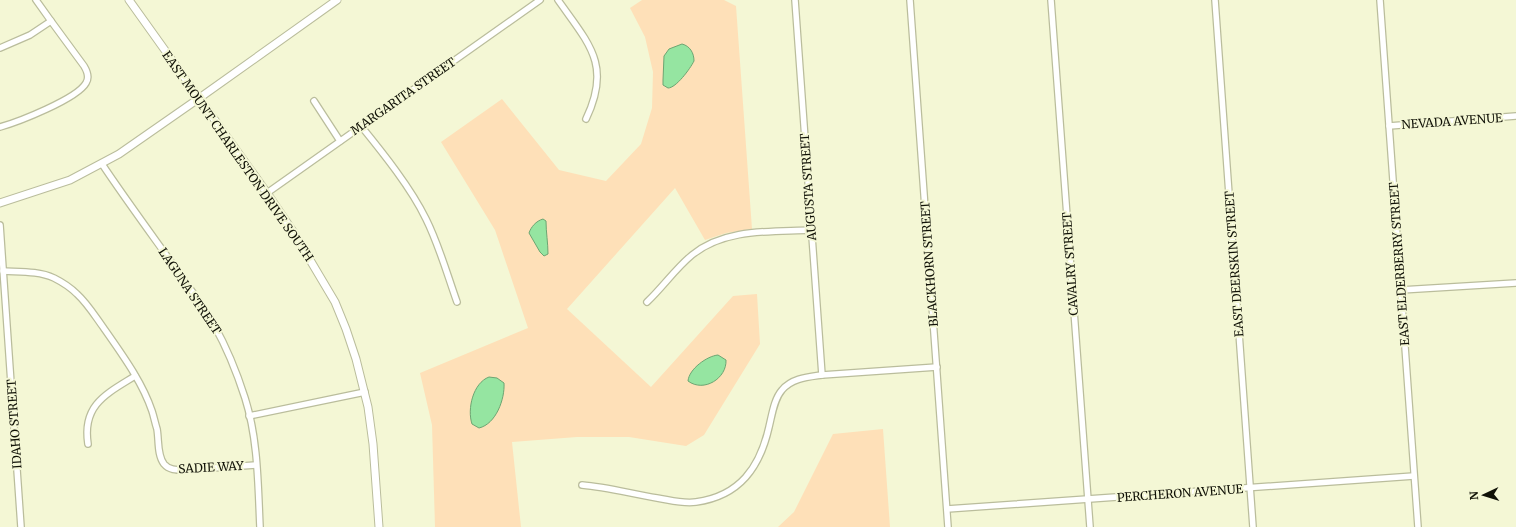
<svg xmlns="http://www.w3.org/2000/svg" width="1516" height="527" viewBox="0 0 1516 527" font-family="Merriweather,serif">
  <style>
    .green { fill: #fee0b8 }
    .water { fill: #95e5a1; stroke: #6da572 }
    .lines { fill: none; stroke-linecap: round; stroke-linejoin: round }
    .minor-casing { stroke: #babd9c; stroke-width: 8 }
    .tertiary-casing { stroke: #babd9c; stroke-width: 9 }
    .minor { stroke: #fff; stroke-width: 5.5 }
    .tertiary { stroke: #fff; stroke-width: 7 }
    .labels { text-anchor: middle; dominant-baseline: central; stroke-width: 4; stroke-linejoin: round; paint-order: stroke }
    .street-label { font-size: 12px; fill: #101106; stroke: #f4f7d5 }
  </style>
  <rect width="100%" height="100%" fill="#f4f7d5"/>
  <!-- green -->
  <g class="green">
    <path d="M642,0h82l12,6 16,223 -26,4 -21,7 -30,-52 -108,121 84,78 82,-91 24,-2 3,50 -56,91 -18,11 -57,-9h-52l-65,5 9,85h-86l-3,-102 -12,-52 108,-45 -33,-98 -54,-88 61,-43 57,71 47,11 35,-37 11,-36 1,-36 -8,-35 -15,-29z"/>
    <path d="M883,429l7,98h-112l16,-15 39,-78z"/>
  </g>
  <!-- water -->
  <g class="water">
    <path d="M682,44c8,2 12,9 12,17 -4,8 -18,27 -26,27l-5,-3v-5l1,-24 5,-7z"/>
    <path d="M543,219l3,2c0,11 2,22 2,33l-4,2 -4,-4 -11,-19c2,-6 7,-12 14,-14z"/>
    <path d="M718,355l8,5c1,18 -22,33 -38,21 1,-12 19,-25 30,-26z"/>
    <path d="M489,377l8,1 7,5c1,16 -8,41 -25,45l-7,-4c-5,-15 1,-41 17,-47z"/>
  </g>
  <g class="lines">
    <!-- minor casing -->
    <g class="minor-casing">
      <g id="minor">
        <path d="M558,0c31,44 54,65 28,119"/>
        <path d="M795,0l27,375"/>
        <path d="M910,0l38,527"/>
        <path d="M1051,0l39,527"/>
        <path d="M1215,0l38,527"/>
        <path d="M1380,0l38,527"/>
        <path d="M0,48l30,-13 21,-14"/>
        <path d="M314,101l26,40"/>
        <path d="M361,126c22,27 50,62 65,93 13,26 21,55 31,83"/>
        <path d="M1389,126l127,-10"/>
        <path d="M0,127c18,-5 77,-28 86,-44 4,-6 1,-12 -2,-17l-33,-45 -15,-21"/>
        <path d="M102,164c24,36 50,71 75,106 13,18 26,36 37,55 13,23 23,48 31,73 13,41 13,86 15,129"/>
        <path d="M267,193l273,-193"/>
        <path d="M0,225l21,302"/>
        <path d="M3,271c17,1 36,0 51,7 8,4 16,9 23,16 10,9 18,22 26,33 18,26 39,54 49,84 2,6 3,12 5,18 2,11 0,26 7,35 5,6 12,6 20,6l72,-5"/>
        <path d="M1401,290l115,-7"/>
        <path d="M647,302c16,-15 28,-33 45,-47 33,-27 79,-23 119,-25"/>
        <path d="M249,416l116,-24"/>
        <path d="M88,444c-6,-39 18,-50 47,-68"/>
        <path d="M582,485c25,2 50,9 75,13 13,2 26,6 39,4 44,-6 64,-35 73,-75 3,-12 5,-28 13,-37 10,-12 26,-13 40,-15l115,-8"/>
        <path d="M947,509l467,-33"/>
      </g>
    </g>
    <!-- tertiary casing -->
    <g class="tertiary-casing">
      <g id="tertiary">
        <path d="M129,0l138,193 27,40 41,69 11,27 10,30 12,48 5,37 6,83"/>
        <path d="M0,203l70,-23 49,-26 79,-55 139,-99"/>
      </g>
    </g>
    <!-- minor -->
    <use href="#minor" class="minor"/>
    <!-- tertiary -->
    <use href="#tertiary" class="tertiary"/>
  </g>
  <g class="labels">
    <!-- street labels -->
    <g class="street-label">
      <text transform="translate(403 96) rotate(-35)">MARGARITA STREET</text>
      <text transform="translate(1452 121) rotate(-4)">NEVADA AVENUE</text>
      <text transform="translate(238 156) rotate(55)">EAST MOUNT CHARLESTON DRIVE SOUTH</text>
      <text transform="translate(808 187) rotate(-94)">AUGUSTA STREET</text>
      <text transform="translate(929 264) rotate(-94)">BLACKHORN STREET</text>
      <text transform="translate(1070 264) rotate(-94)">CAVALRY STREET</text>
      <text transform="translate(1234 264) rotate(-94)">EAST DEERSKIN STREET</text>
      <text transform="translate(1399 264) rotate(-94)">EAST ELDERBERRY STREET</text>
      <text transform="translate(190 291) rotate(56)">LAGUNA STREET</text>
      <text transform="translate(14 424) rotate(-94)">IDAHO STREET</text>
      <text transform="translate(211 467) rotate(-3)">SADIE WAY</text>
      <text transform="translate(1180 493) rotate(-4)">PERCHERON AVENUE</text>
    </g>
  </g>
  <!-- north arrow -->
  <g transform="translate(1484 495) rotate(266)" stroke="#f4f7d5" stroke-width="3" paint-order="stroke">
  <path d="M0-3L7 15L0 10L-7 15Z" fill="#101106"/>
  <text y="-6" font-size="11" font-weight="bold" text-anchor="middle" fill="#101106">N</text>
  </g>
</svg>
